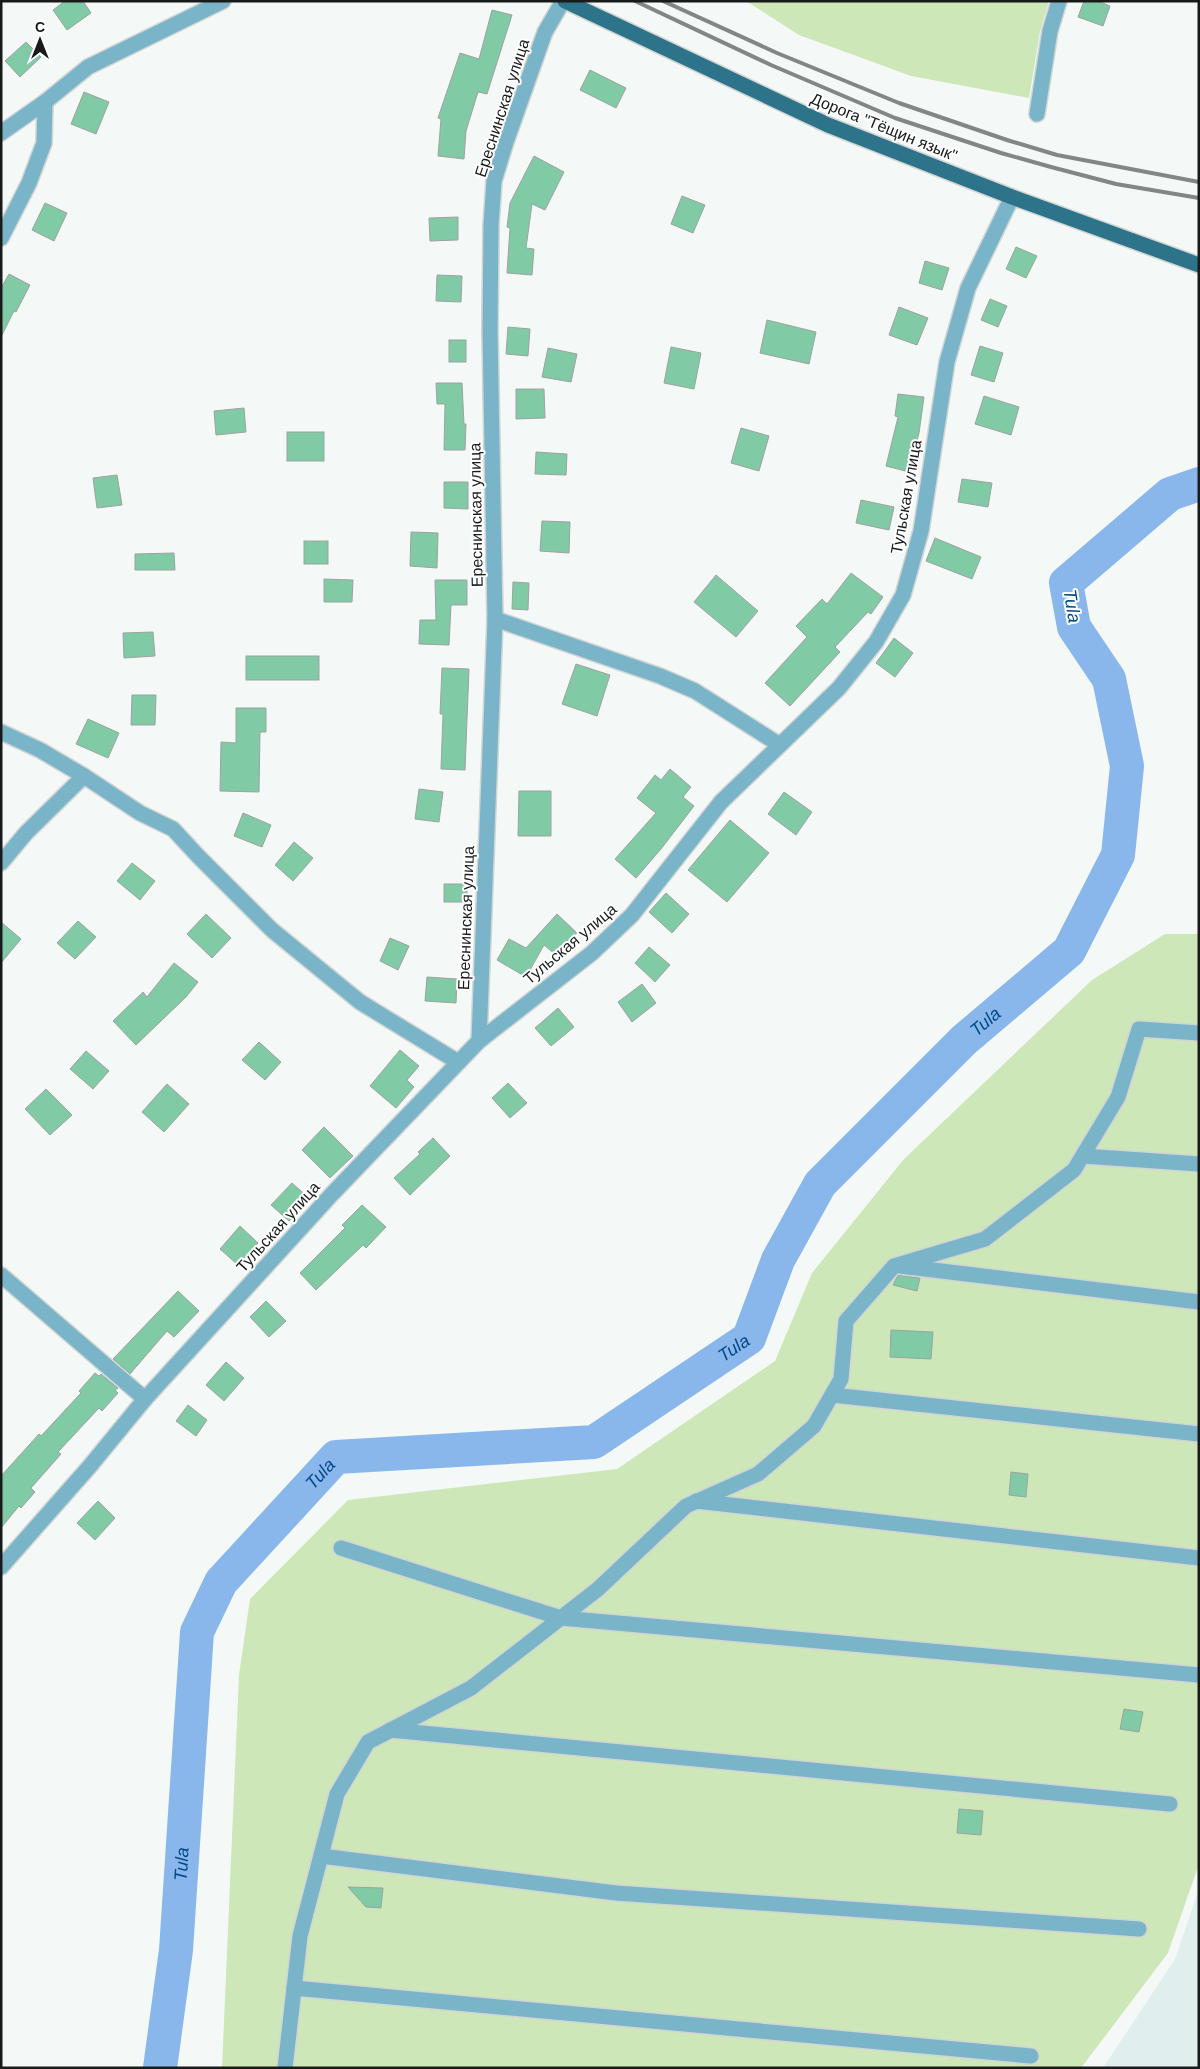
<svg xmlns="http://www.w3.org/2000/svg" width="1200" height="2069" viewBox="0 0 1200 2069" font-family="Helvetica,sans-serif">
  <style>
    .built { fill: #e0efee }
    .green { fill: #cde7b8 }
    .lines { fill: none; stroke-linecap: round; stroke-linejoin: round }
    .river { stroke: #89b7ec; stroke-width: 34 }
    .building { fill: #80caa5; stroke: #9ea2a0 }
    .minor-casing { stroke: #d1d5d4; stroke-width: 18 }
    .major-casing { stroke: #d1d5d4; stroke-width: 18 }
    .minor { stroke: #79b4c9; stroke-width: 15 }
    .major { stroke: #2d7389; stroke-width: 15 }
    .rail { stroke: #838686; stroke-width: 4 }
    .labels { text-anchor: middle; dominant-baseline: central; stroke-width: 4; stroke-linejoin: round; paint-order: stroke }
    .street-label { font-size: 16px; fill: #191a1a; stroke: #fff }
    .water-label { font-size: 18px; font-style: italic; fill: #024988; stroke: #fff }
  </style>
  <rect width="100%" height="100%" fill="#f4f9f8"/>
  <!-- built -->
  <path class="built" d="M1199,1889v179h-96l72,-109z"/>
  <!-- green -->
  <g class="green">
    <path d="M746,1h303l-9,31 -11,66 -118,-22 -112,-41z"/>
    <path d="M1165,934h34v930l-31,89 -87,115h-859l17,-393 11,-76 98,-99 269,-31 158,-108 37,-88 92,-114 188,-179z"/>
  </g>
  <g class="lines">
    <!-- river -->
    <path class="river" id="s1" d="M160,2068l16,-118 21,-318 24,-50 115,-125 258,-15 155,-104 29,-78 42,-76 144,-144 105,-89 49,-96 9,-89 -18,-87 -35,-52 -8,-44 104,-89 29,-10"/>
  </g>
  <!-- building -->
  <g class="building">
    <path d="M65,1h18l8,12 -24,17 -14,-20z"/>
    <path d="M1084,1h14l12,5 -7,20 -25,-9z"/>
    <path d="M492,10l20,5 -25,79 -9,-2 -12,39 -2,28 -26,-3 3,-37 -3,-1 22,-65 19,6z"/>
    <path d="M26,42l15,15 -21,20 -15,-16z"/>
    <path d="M590,70l36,18 -10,20 -36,-18z"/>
    <path d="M84,92l25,10 -13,32 -25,-10z"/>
    <path d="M534,156l30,16 -19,38 -13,-6 -6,44 8,1 -2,26 -25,-2 3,-45 -3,-1 3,-24z"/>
    <path d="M682,196l23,9 -12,28 -22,-9z"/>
    <path d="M45,203l22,10 -13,28 -22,-11z"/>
    <path d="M458,217v23l-28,1 -1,-23z"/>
    <path d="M1016,247l21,9 -11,22 -20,-9z"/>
    <path d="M925,261l24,7 -7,22 -23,-7z"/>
    <path d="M9,274l21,11 -14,27 -2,-1 -13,26v-49z"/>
    <path d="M437,275l25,1 -1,26 -25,-1z"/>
    <path d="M990,299l17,7 -9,21 -17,-7z"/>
    <path d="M899,307l29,11 -11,27 -28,-10z"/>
    <path d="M767,320l49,12 -7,32 -49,-11z"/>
    <path d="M508,327l22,2 -2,27 -22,-2z"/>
    <rect x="449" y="340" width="17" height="22"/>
    <path d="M980,346l23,7 -9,29 -23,-7z"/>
    <path d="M671,347l30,6 -7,36 -30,-6z"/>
    <path d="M548,348l29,6 -6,28 -29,-5z"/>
    <path d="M436,383h26l2,41h2l-1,26h-21l1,-46h-8z"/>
    <path d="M516,389h28l1,29 -29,1z"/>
    <path d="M898,394l26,3 -5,36 -10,39 -23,-6 12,-49 -3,-1z"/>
    <path d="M984,396l35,11 -8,28 -36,-11z"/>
    <path d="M244,408l2,24 -30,3 -2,-24z"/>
    <path d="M741,428l28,8 -10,35 -28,-8z"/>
    <rect x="287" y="432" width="37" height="29"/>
    <path d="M536,452l31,2 -1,21 -31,-1z"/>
    <path d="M117,475l5,30 -25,3 -4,-30z"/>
    <path d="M962,479l30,4 -4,24 -30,-5z"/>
    <path d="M444,482h24v27l-24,-1z"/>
    <path d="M861,500l33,7 -5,23 -33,-7z"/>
    <path d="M542,521l28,1 -1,31 -29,-2z"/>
    <path d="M411,532l27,1 -1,35 -27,-2z"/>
    <path d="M935,538l46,19 -9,22 -46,-18z"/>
    <rect x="304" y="541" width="24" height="23"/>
    <path d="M174,553l1,17h-40v-16z"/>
    <path d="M851,573l32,24 -12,17 -3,-2 -33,35 5,5 -50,54 -25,-23 42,-46 -11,-11 26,-27 5,5z"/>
    <path d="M716,575l42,36 -22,26 -42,-35z"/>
    <path d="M324,579l29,1 -1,22h-28z"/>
    <path d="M435,580h32v25h-16l-2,40 -30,-1 1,-24h16z"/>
    <path d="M513,582l16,1 -1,27 -16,-1z"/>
    <path d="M153,632l2,24 -31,2 -1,-25z"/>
    <path d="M894,638l19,15 -18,24 -19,-14z"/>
    <rect x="246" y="656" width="73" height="24"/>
    <path d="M576,664l34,11 -13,41 -35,-12z"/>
    <path d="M442,668l27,1 -4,101 -24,-1 2,-55h-3z"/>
    <path d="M132,695h24l-1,30h-24z"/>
    <path d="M236,708h30v24h-6l-1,60 -39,-1 1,-49 15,1z"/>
    <path d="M88,719l31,14 -11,25 -32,-14z"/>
    <path d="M670,769l21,18 -8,10 11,9 -33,43 -25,29 -21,-19 41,-46 -19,-15 18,-23 6,5z"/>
    <path d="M419,789l24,3 -4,30 -24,-3z"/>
    <path d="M519,791h32v45h-33z"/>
    <path d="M784,792l28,20 -16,23 -28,-21z"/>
    <path d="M243,813l28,12 -9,22 -28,-11z"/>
    <path d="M730,820l39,33 -42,49 -39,-32z"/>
    <path d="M294,842l19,16 -20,23 -18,-16z"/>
    <path d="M132,863l23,18 -15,19 -23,-19z"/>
    <rect x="444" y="884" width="23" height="18"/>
    <path d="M666,893l23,21 -17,19 -23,-21z"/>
    <path d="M206,914l25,24 -19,20 -25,-24z"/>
    <path d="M557,914l20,19 -21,22 -12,-10 -18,32 -29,-17 12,-21 17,9z"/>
    <path d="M78,921l18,16 -21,22 -18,-16z"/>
    <path d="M1,922l20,17 -20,24z"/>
    <path d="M390,938l19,8 -11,24 -18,-9z"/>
    <path d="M649,947l21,18 -15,17 -20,-19z"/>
    <path d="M174,963l24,19 -12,15 -50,48 -23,-24 30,-29 4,5z"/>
    <path d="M427,977l30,2 -1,24 -31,-2z"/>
    <path d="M642,984l14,19 -24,19 -14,-20z"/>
    <path d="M558,1008l16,19 -23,19 -16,-18z"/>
    <path d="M259,1042l22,20 -16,18 -23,-20z"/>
    <path d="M400,1050l19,16 -12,14 7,7 -18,21 -26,-22z"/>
    <path d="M86,1051l23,20 -16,18 -23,-20z"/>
    <path d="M508,1083l19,20 -17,15 -18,-20z"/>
    <path d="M167,1084l22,20 -25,28 -22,-20z"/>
    <path d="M46,1089l26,26 -22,20 -25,-26z"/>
    <path d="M324,1127l29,29 -23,22 -28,-28z"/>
    <path d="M433,1138l17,18 -40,39 -16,-17 26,-24 -2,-2z"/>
    <path d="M292,1183l18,16 -21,22 -18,-16z"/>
    <path d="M362,1205l24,22 -20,21 -3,-3 -47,45 -16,-17 45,-45 -3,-3z"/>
    <path d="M240,1226l18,17 -20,22 -18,-16z"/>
    <path d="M898,1275l22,3 -3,13 -24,-6z"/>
    <path d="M178,1291l21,20 -25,26 -7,-6 -37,43 -17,-15z"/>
    <path d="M266,1301l20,20 -17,16 -19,-20z"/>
    <path d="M891,1330l42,2 -2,27 -41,-2z"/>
    <path d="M226,1362l18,16 -20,23 -18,-16z"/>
    <path d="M95,1373l4,3 2,-2 17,14 -3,2 3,3 -16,18 -3,-3 -41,44 3,2 -30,34 4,4 -14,16 -2,-2 -18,22v-52l38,-42 2,2 40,-43 -2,-2z"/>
    <path d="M188,1405l19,15 -11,16 -20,-15z"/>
    <path d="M1011,1472l17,2 -2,23 -17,-2z"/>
    <path d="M98,1501l17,17 -20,22 -18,-17z"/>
    <path d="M1124,1709l19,3 -4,20 -19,-3z"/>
    <path d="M959,1809l24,2 -2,24 -24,-2z"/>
    <path d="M348,1887l35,1 -2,20 -15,-1z"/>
  </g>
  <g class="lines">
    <!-- minor casing -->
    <g class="minor-casing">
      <g id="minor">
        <path d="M1037,114l13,-83 9,-30"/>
        <path d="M1,133l44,-31 43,-35 135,-66"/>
        <path d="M1,238l28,-55 15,-40 1,-41"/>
        <path d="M495,619l165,57 35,15 85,54"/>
        <path d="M1,732l39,18 44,26 56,37 33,16 25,27 74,74 88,72 98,60"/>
        <path d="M1,863l25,-30 58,-57"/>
        <path d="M479,1041l16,-422 -5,-288 1,-106 3,-44 12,-39 39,-110 18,-31"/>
        <path d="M1083,1156l116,8"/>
        <path d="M900,1266l299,36"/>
        <path d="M1,1275l144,124"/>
        <path d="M832,1395l367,39"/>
        <path d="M696,1501l503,57"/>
        <path d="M341,1548l220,70 638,57"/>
        <path d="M1,1567l89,-101 55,-67 187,-205 147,-153 113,-88 40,-38 89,-113 118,-114 37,-46 27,-47 18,-64 26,-169 21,-74 44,-91"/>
        <path d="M390,1730l780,74"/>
        <path d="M321,1856l295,37 523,36"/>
        <path d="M294,1988l737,68"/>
        <path d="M285,2068l15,-132 37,-142 31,-52 103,-54 127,-99 88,-83 72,-32 56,-48 27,-47 5,-58 48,-55 91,-27 89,-69 44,-73 21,-68 60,4"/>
      </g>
    </g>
    <!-- major casing -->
    <g class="major-casing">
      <path id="major" d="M565,1l263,124 184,72 187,68"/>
    </g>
    <!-- minor -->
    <use href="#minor" class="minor"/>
    <!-- major -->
    <use href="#major" class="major"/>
    <!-- rail -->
    <g class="rail">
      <path d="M635,1l136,64 124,53 106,35 50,14 65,17 83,14"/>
      <path d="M663,1l114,52 122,50 108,37 50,15 142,27"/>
    </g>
  </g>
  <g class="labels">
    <!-- street labels -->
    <g class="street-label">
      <text transform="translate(502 108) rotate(-72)">Ереснинская улица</text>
      <text transform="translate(884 127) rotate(22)">Дорога "Тёщин язык"</text>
      <text transform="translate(906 497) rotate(-80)">Тульская улица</text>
      <text transform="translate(476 515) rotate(-91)">Ереснинская улица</text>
      <text transform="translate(466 918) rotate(-88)">Ереснинская улица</text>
      <text transform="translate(570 944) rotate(-40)">Тульская улица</text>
      <text transform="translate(278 1227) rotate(-48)">Тульская улица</text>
    </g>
    <!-- water labels -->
    <g class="water-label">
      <text transform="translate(1072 606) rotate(81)">Tula</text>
      <text stroke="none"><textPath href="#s1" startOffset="1510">Tula</textPath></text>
      <text stroke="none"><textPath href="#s1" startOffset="1090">Tula</textPath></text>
      <text stroke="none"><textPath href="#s1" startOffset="640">Tula</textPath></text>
      <text stroke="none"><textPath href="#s1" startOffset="205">Tula</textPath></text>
    </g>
  </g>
  <!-- border -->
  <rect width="1200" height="2069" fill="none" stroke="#191a1a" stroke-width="5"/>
  <!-- north arrow -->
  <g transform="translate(40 40)" stroke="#ffffff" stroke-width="4" paint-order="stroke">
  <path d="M0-4L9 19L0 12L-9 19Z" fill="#191a1a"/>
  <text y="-8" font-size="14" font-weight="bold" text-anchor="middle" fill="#191a1a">С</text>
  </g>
</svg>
